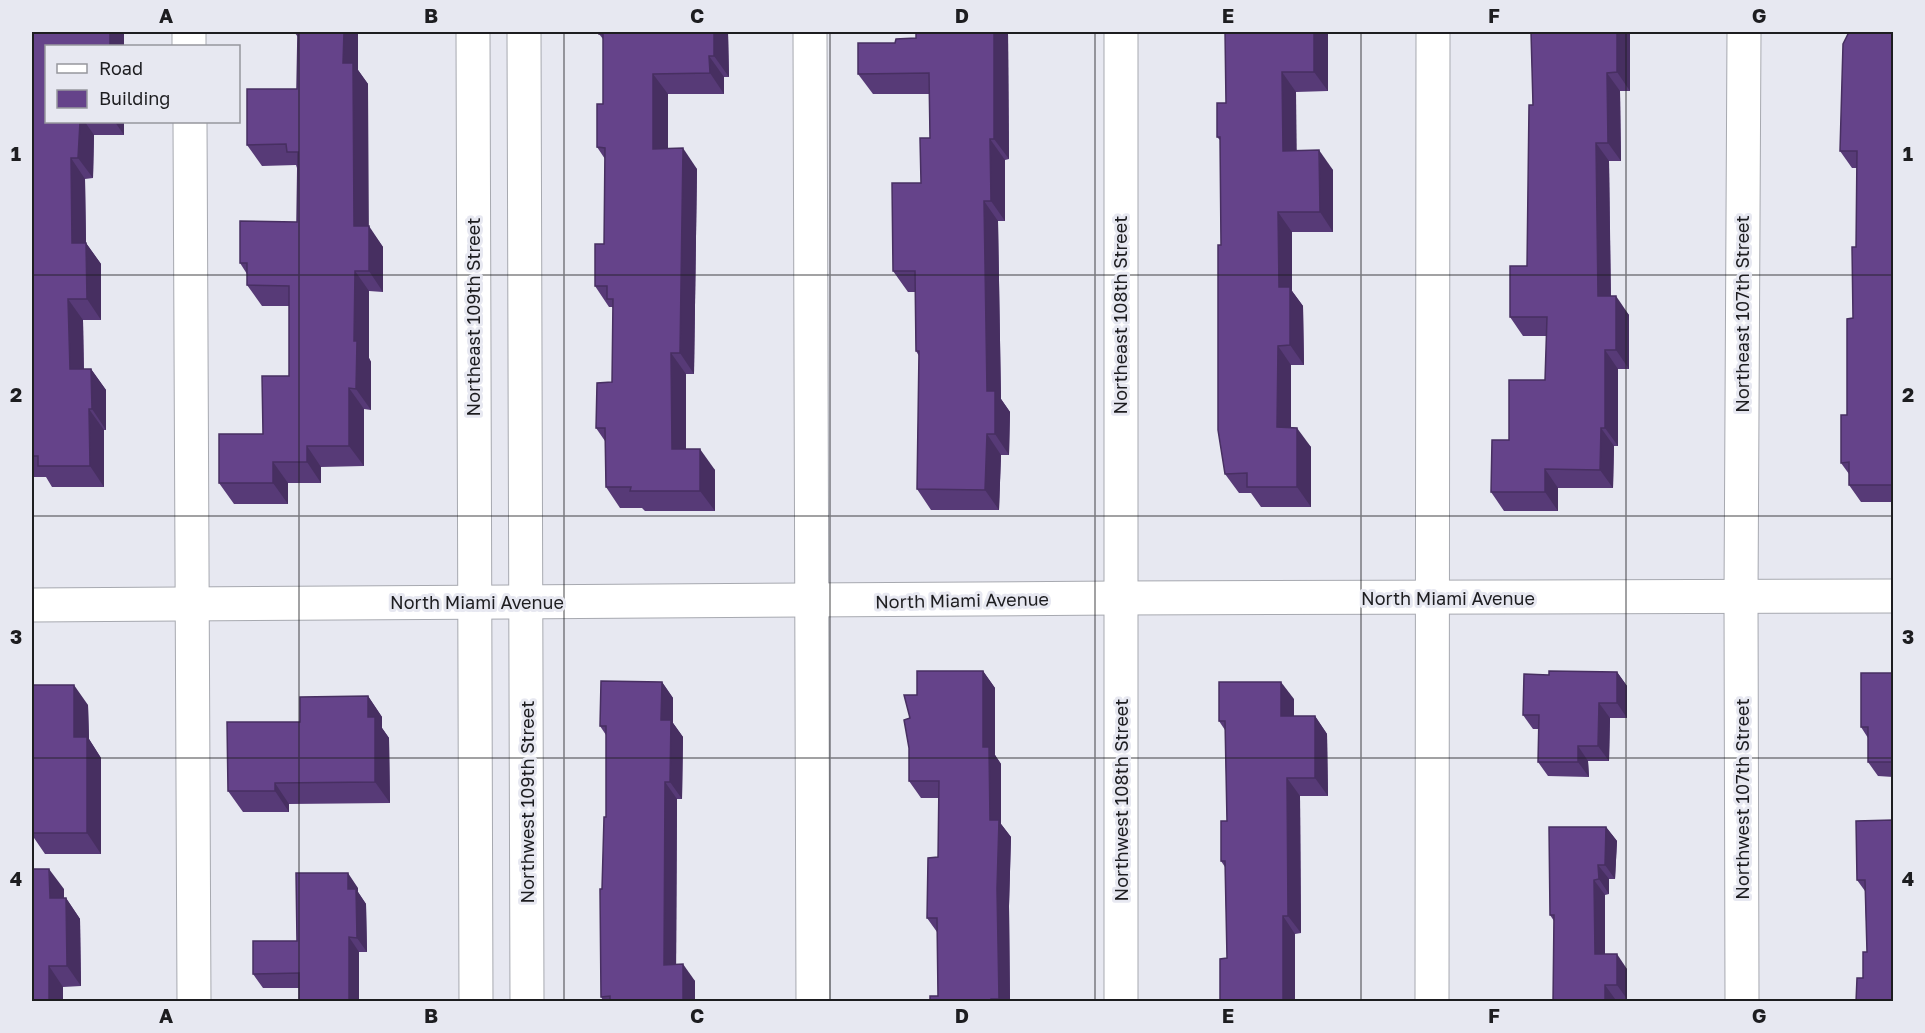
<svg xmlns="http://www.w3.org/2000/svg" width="1925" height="1033" viewBox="0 0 1925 1033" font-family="'Golos Text',sans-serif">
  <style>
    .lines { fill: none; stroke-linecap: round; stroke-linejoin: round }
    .minor-casing { stroke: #a7a9b0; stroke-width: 35 }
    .minor { stroke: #fff; stroke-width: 33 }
    .wall { fill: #573a77 }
    .shaded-wall { fill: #472f61 }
    .building { fill: #65438a; stroke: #472f61; stroke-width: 1.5 }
    .grid { fill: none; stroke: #1d1d20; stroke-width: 1.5; stroke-opacity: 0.55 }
    .labels { text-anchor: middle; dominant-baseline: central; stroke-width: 6; stroke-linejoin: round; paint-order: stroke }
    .street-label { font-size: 18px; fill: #1d1d20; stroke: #e7e8f1 }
    .neatline { fill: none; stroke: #1d1d20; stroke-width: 2 }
    .grid-label { font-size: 20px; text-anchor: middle; font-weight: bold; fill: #1d1d20 }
  </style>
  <rect width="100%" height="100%" fill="#e7e8f1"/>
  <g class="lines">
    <!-- minor casing -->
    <g class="minor-casing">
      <g id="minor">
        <path d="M189,32v14"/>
        <path d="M473,32l3,970"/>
        <path d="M524,32l3,970"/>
        <path d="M810,32l3,970"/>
        <path d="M1121,32v970"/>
        <path d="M190,122l4,880"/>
        <path d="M32,605c361,-1 723,-4 1085,-7 259,-2 518,0 777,-2"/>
        <path d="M1432,1002l1,-970"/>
        <path d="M1742,1002l-1,-405 3,-565"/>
      </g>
    </g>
    <!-- minor -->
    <use href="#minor" class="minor"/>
  </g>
  <!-- wall -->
  <g class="wall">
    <path d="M32,32h92v14h-78v76h78v13h-30l-1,43 -8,1 1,64 15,21v56h-18l1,49h7l15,21v40h-2v57h-52l-6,-10h-14v-276h1l-1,-73z"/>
    <path d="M294,32h64v38l10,14v142l15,21v45l-14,-1v67l2,4v48l-7,-1v57l-43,1v16h-33v21h-54l-15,-21 44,-49 26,-58v-70h-27l-15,-21v-11l-7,-11 57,-41v-54l-1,-3 -34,1 -15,-21 50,-56 1,-52z"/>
    <path d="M599,32h129l1,45h-5v17h-56v55l29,20 -3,205h-8v75l29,21v41h-70l-3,-3h-22l-14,-21 -1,-46 -9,-13 16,-46 1,-74 -1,-1h-3l-14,-21 9,-42 1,-85 -8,-12 6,-43v-65l-4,-5z"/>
    <path d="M916,32h92l1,127 -4,1v61h-7l3,178 9,13 -1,43h-8l-2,55h-68l-14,-21 2,-133 -3,-5 -1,-59h-7l-15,-21 28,-88 9,-45 -1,-44h-56l-15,-20 37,-31 21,-5z"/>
    <path d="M1328,32v59l-32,1v59l37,19v62h-41v59l11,15 1,59h-13v62l20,20v60h-50l-10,-14h-12l-14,-19 -4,-229 -1,-105 -3,-3 9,-34z"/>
    <path d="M1531,32h99v59h-10l1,70h-12l2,135 18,19v54h-11v77h-4l-1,42h-55v23h-54l-13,-19 18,-52 36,-60 2,-44h-24l-13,-19 17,-51 6,-161z"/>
    <path d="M1893,32v470h-32l-12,-17v-11l-8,-11 6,-48 6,-97 3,-71 1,-79h-5l-12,-17z"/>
    <path d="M983,671l12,17v67l6,9v60l10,13 -2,69 1,96h-80l8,-6 -1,-64 -10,-14 11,-61 1,-59h-18l-12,-17 1,-63 7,-23z"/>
    <path d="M1617,672l10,14v32h-17l-1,43h-21l1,16 -41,-1 -10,-14v-33h-5l-10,-14 26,-40z"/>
    <path d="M1893,673v104l-15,-1 -10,-14v-24l-7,-11z"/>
    <path d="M662,682l11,16v25l10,14 -1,62h-5l-1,166 19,16v21h-91l-3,-5 1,-108 4,-72v-82l-6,-9z"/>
    <path d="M32,685l56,20 1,34 12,19v96h-56l-13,-19z"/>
    <path d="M368,696l14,21v11l7,10 1,65 -101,1v8h-46l-15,-21 72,-69z"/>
    <path d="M1294,699v17h21l12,18 1,62h-28l1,137 -6,1v68h-75l7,-44 -2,-91 -4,-6 6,-40 -2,-91 -6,-9z"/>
    <path d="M1893,820l-30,158 4,-26 -2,-61 -8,-11z"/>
    <path d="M1606,827l11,14 -2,38h-6v15l-4,1v59l22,15v30h-12v3h-62l1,-81 -4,-6z"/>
    <path d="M358,888v4l8,12 1,48h-8l-60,36h-36l-10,-14 44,-33z"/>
    <path d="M64,889v9h2l14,21 1,67 -18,1 -31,15z"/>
  </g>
  <!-- shaded-wall -->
  <g class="shaded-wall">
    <rect x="110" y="32" width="14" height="14"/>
    <path d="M344,32h14v38l10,14 1,163 -15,-21 -11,-163z"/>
    <path d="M714,32h14l1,45 -15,-21z"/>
    <path d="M994,32h14l1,127 -15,-20z"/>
    <path d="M1314,32h14v59l-14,-19z"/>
    <path d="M1617,32h13v59l-13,-19z"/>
    <path d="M709,56l15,21v17l-14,-21z"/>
    <path d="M1282,72l14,20 1,79 -14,-20z"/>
    <path d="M1607,73l13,18 1,70 -13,-18z"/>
    <path d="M653,74l15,20v75l-15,-20z"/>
    <path d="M80,122h5l9,13 -1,43 -15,-20z"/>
    <path d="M115,122h9v13z"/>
    <path d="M990,139l15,21v61l-14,-20z"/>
    <path d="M1596,143l13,18 2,153 -13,-18z"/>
    <path d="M683,148l14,21 -3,205 -14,-21z"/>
    <path d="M1319,150l14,20v62l-13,-20z"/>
    <path d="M71,158l14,21 1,64 15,21v56l-14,-21 -15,-56z"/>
    <path d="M984,201l14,20 3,178 9,13 -1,43 -14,-21 -8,-43z"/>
    <path d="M1278,212l14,20v59l11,15 1,59 -14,-20 -11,-58z"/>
    <path d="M369,226l14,21v45l-14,-21z"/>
    <path d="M355,271l14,20v67l2,4v48l-15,-21 -2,-48z"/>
    <path d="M1616,296l13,19v54l-13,-19z"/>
    <path d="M68,299l15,21 1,70 -14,-21z"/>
    <path d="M1278,346l13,19v82l-14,-20z"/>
    <path d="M1605,350l13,19v77l-13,-18z"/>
    <path d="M671,353l15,21v96l-14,-21z"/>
    <path d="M91,369l15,21v40l-14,-21z"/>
    <path d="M349,388l15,21v57l-15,-20z"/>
    <path d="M89,409l15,21v57l-14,-21z"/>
    <path d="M1297,428l14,19v60l-14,-20z"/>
    <path d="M1601,428l13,18 -1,42 -13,-18z"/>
    <path d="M987,434l14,21 -2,55 -14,-20z"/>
    <path d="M307,446l14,21v16l-14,-21z"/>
    <path d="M700,449l15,21v41l-15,-20z"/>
    <path d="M273,462l15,21v21l-15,-21z"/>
    <path d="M1545,469l13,19v23l-13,-19z"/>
    <path d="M983,671l12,17v67l6,9v60l10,13 -2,69 1,96h-10l-1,-3 -9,-179 -7,-73z"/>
    <path d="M1617,672l10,14v32l-10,-15z"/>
    <path d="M662,682l11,16v25l10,14 -1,62 -12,-17 -9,-62z"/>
    <path d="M1281,682l13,17v35l-13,-18z"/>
    <path d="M74,685l14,20 1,34 12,19v96l-14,-21 -13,-96z"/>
    <path d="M368,696l14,21v11l7,10 1,65 -15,-21 -7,-65z"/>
    <path d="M1599,703l11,15 -1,43 -11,-15z"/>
    <path d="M1315,716l12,18 1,62 -13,-18z"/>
    <path d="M1578,746l10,15 1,16 -11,-15z"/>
    <path d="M1287,778l13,18 1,137 -13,-17z"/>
    <path d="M665,782l12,17 -1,183 -12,-17z"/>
    <path d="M275,783l14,21v8l-14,-21z"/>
    <path d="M1606,827l11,14 -2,38 -10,-14z"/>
    <path d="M1598,865l11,14v15l-10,-15z"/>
    <path d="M49,869l15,20v30l-14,-21z"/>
    <path d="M348,873l10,15v4l8,12 1,48 -10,-14 -9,-49z"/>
    <path d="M1594,880l11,15v74l-10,-15z"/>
    <path d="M66,898l14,21 1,67 -14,-20z"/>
    <path d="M1283,916l12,18v68h-12z"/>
    <path d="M349,937l10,15v50h-10z"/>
    <path d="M1617,954l10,15v30l-10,-14z"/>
    <path d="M683,964l12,17v21h-12z"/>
    <path d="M49,966l14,21v15h-14z"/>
    <path d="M1605,985l10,14v3h-10z"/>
  </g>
  <!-- building -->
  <g class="building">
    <path d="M32,32h78v14h-64v76h34l-2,36h-7l1,85h14l1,56h-19l2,70h21l1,40h-3l1,57h-52v-10h-6v-255h1z"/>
    <path d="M298,32h46l-1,31h10l1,163h15v45h-14l-1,70h3l-1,48 -7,-1v58h-42v16h-34v21h-54v-49h44l-1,-58h27v-90l-42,-1v-22h-7v-42l57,1 1,-70h-11l-1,-8 -39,1v-56h50z"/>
    <path d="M599,32h115v24h-5l1,17 -57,1v75l30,-1 -3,205h-9l1,96h28v42h-70l1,-4h-25l-1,-59h-9l1,-45 15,-1 1,-83h-6v-13h-12v-42h9l1,-96 -8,-1v-43h6v-70h-4z"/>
    <path d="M916,32h78v107h-4l1,62h-7l3,190h8v43h-8l-2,56 -68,-1 2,-138h-3l-1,-80h-22l-1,-88h29l-1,-45h10l-1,-65 -71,1v-31h37l1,-4 20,-1z"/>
    <path d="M1225,32h89v40h-32l1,79 36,-1 1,62h-42l1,75h11v58l-12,1 -1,81 20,1v59h-50v-14l-22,1 -7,-44v-185h3l-1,-108h-3v-34h9z"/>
    <path d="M1531,32h86v40l-10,1 1,70h-12l2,153h18v54h-11v78h-4l-1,42 -55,-1v23h-54l1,-52h17v-60h36l2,-63h-37v-51h17l2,-161h4z"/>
    <path d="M1849,32h44v453h-44v-23l-8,1v-48h6v-96l6,-1 -1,-71h4l1,-96h-17l3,-107z"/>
    <path d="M917,671h66v76h6l1,73h9l-2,69 2,110h-8v3h-61v-6h8l-1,-78h-10l1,-60 10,-1 1,-76h-30v-33l-5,-28 6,-2 -6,-23h13z"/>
    <path d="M1549,671l68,1v31h-18l-1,43h-20v16h-40l1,-47h-16l1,-41 25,1z"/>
    <path d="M1861,673h32v89h-25v-35h-7z"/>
    <path d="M601,681l61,1 -1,38h10l-1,62h-5l-1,183 19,-1v38h-73v-6l-9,1 -1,-108h2l2,-72h2v-91h-6z"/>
    <path d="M1219,682h62v34h34v62h-28l1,138h-5v86h-63v-43l7,-1 -2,-97h-4v-40h6l-2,-100h-6z"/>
    <path d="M32,685h42v52h13v96h-55z"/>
    <path d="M368,696v21h7v65l-100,1v8h-47l-1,-69h73v-25z"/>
    <path d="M1893,820v182h-37l1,-24h6v-26h4l-2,-72h-8l-1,-59z"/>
    <path d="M1549,827h57l-1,38h-7l1,14 -5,1 1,74h22v31h-12v17h-52l1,-87h-4z"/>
    <path d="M32,869h17l1,29h16l1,68h-18v36h-17z"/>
    <path d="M296,873h52v16h8l1,49 -8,-1v65h-50v-29l-46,1v-33h44z"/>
  </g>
  <!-- grid -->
  <path class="grid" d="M299,32v970M564,32v970M830,32v970M1095,32v970M1361,32v970M1626,32v970M32,275h1862M32,516h1862M32,758h1862"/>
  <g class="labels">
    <!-- street labels -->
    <g class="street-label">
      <text transform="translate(1742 314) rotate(-90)">Northeast 107th Street</text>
      <text transform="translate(1120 315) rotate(-90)">Northeast 108th Street</text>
      <text transform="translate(473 317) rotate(-90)">Northeast 109th Street</text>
      <text x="1448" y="598">North Miami Avenue</text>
      <text transform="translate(962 600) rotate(-1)">North Miami Avenue</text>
      <text x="477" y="602">North Miami Avenue</text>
      <text transform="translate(1742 799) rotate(-90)">Northwest 107th Street</text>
      <text transform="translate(1121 800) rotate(-90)">Northwest 108th Street</text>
      <text transform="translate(527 802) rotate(-90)">Northwest 109th Street</text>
    </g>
  </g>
  <!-- border -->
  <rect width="1925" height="1033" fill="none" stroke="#e7e8f1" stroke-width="66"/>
  <!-- legend -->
  <rect x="45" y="45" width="195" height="78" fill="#e7e8f1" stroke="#96979d" stroke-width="1.5"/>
  <rect x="57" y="64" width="30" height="9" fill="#ffffff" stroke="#96979d" stroke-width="1.5"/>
  <text x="99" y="75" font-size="18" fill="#1d1d20">Road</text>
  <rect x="57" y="90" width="30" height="18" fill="#65438a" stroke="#96979d" stroke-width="1.5"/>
  <text x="99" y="105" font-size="18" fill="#1d1d20">Building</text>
  <rect x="33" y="33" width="1859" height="967" class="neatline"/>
  <g class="grid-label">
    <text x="166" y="23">A</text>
    <text x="431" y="23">B</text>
    <text x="697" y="23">C</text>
    <text x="962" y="23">D</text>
    <text x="1228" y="23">E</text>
    <text x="1494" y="23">F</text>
    <text x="1759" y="23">G</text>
    <text x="16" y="161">1</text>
    <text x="1908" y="161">1</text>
    <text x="16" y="402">2</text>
    <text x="1908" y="402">2</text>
    <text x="16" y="644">3</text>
    <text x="1908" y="644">3</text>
    <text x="16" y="886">4</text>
    <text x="1908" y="886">4</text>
    <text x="166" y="1023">A</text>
    <text x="431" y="1023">B</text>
    <text x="697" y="1023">C</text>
    <text x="962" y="1023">D</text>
    <text x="1228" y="1023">E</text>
    <text x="1494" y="1023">F</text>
    <text x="1759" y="1023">G</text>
  </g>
</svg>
